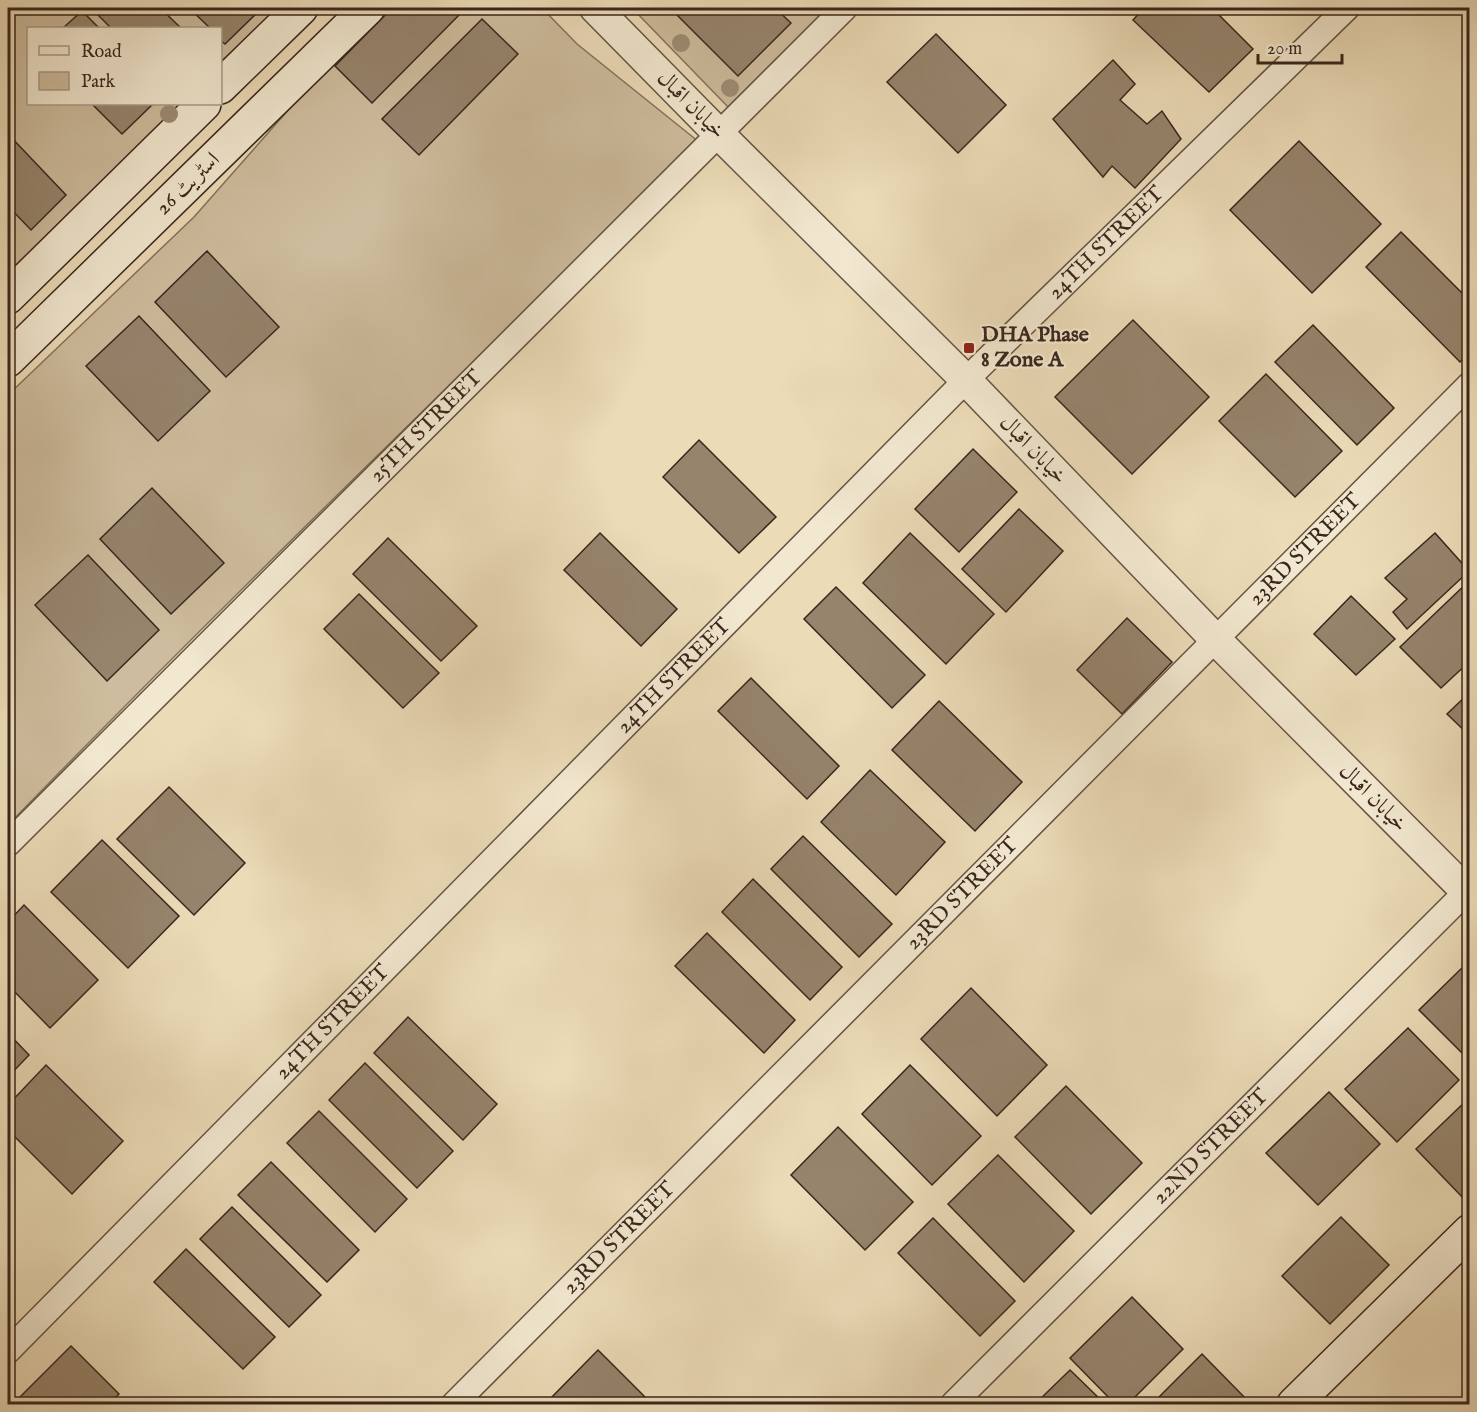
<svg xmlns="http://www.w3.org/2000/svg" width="1477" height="1412" viewBox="0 0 1477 1412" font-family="'IM FELL English',Amiri,serif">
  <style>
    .green { fill: #cdbc9d; stroke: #83715d; stroke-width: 1.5 }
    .building { fill: #96846d; stroke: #39261d; stroke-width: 1.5 }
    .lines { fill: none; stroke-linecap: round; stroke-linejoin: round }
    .minor-casing { stroke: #665344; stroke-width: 27 }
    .tertiary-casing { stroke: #665344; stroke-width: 33 }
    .secondary-casing { stroke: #39261d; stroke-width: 36 }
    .minor { stroke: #f2e8d0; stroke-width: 24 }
    .tertiary { stroke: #f2e8d0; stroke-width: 30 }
    .secondary { stroke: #f2e8d0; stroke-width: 33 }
    .tree { fill: #9d8c74 }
    .poi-dot { fill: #8f2418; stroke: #f2e8d0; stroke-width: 2 }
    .labels { text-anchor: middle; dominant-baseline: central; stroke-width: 4.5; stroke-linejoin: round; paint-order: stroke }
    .street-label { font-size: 22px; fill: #39261d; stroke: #f2e8d0 }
    .poi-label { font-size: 22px; font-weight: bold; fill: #39261d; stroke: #f2e8d0; text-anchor: start }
  </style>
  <rect width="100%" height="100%" fill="#ebdbb7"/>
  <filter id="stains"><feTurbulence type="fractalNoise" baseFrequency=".00333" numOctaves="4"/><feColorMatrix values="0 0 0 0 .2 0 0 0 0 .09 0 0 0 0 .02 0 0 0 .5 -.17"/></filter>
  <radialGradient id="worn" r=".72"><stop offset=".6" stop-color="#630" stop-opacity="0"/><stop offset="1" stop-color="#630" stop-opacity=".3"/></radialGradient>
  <!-- green -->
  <g class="green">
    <path d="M8,8h279l-66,69 -1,-49h-192v76h165l-185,179z"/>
    <path d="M388,8h154l35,36 122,98c-232,226 -465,451 -691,683v-430l186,-178 133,-151z"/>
    <path d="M632,8h197l-101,99z"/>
  </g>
  <!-- building -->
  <g class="building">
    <path d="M95,8h65l21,20h-70l-18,-18z"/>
    <path d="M189,8h73l-37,36 -5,-4v-12h-10z"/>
    <path d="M392,8h64l5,5 -89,90 -37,-37z"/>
    <path d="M670,8h105l16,15 -53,53z"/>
    <path d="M1144,8h68l41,41 -44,43 -76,-72z"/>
    <path d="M82,11l17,17h-36z"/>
    <path d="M482,19l36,35 -99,101 -37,-36z"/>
    <path d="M936,34l70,71 -48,48 -71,-71z"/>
    <path d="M1113,60l22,24 -15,16 27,24 15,-13 19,28 -46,49 -23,-22 -9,11 -50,-58z"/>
    <path d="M92,104h61l-31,30z"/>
    <path d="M8,134l58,61 -35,35 -23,-24z"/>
    <path d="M1299,141l82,83 -69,69 -82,-83z"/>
    <path d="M1401,232l69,69v51l-10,10 -94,-95z"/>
    <path d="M207,251l72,76 -53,50 -71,-75z"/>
    <path d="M139,316l71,75 -52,50 -72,-75z"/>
    <path d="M1133,320l76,77 -77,77 -77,-77z"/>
    <path d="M1313,325l81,83 -37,37 -82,-83z"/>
    <path d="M1266,374l76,77 -47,46 -76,-76z"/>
    <path d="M699,440l77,77 -37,36 -76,-76z"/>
    <path d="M973,449l44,43 -58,60 -44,-43z"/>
    <path d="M152,488l72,75 -53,51 -71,-75z"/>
    <path d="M1019,509l44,42 -57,61 -44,-43z"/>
    <path d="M600,533l77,76 -36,37 -77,-76z"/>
    <path d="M910,533l84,81 -48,50 -83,-81z"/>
    <path d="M1435,533l34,38 -62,58 -14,-17 14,-13 -22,-21z"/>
    <path d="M388,538l89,88 -36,35 -88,-87z"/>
    <path d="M88,555l71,75 -52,51 -72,-76z"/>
    <path d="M1470,580v81l-29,27 -41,-41z"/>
    <path d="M836,587l89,88 -33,33 -88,-89z"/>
    <path d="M359,594l80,79 -36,35 -79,-79z"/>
    <path d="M1351,596l44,43 -39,36 -42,-41z"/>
    <path d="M1127,618l45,44 -50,52 -45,-44z"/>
    <path d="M751,678l88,88 -32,33 -89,-88z"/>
    <path d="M1470,692v44l-23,-22z"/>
    <path d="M939,701l83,81 -47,49 -83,-81z"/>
    <path d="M870,770l75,72 -49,53 -75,-73z"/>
    <path d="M169,787l76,76 -51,52 -77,-76z"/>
    <path d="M803,836l89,88 -33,33 -88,-88z"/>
    <path d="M102,840l77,76 -51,52 -77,-76z"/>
    <path d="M753,879l89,88 -32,33 -88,-88z"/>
    <path d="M24,905l74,75 -48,48 -42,-43v-63z"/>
    <path d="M707,933l88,87 -31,33 -89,-87z"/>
    <path d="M1467,963l3,3v95l-51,-51z"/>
    <path d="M971,988l76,77 -50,51 -76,-77z"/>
    <path d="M408,1017l89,87 -34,36 -89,-87z"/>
    <path d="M1408,1028l51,52 -62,62 -52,-53z"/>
    <path d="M8,1033l21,22 -21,22z"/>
    <path d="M365,1063l88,88 -36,37 -88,-88z"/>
    <path d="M46,1065l77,76 -51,53 -64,-64v-25z"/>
    <path d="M910,1065l71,71 -49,49 -70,-71z"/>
    <path d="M1066,1086l76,77 -51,51 -76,-77z"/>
    <path d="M1329,1092l51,52 -62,61 -52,-52z"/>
    <path d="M1470,1097v103l-3,2 -51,-53z"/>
    <path d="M319,1111l88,88 -32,33 -88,-89z"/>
    <path d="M838,1127l75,75 -48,48 -74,-75z"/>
    <path d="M998,1155l76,76 -50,51 -76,-78z"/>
    <path d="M271,1162l88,88 -32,32 -89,-87z"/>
    <path d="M232,1207l89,88 -32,32 -89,-88z"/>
    <path d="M1341,1217l48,48 -59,59 -48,-48z"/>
    <path d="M933,1218l82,83 -35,35 -82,-83z"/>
    <path d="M186,1249l89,88 -32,32 -89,-87z"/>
    <path d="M1132,1297l51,52 -55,55h-13l-45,-46z"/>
    <path d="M71,1346l48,48 -10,10h-86l-5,-5z"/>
    <path d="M598,1350l54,54h-96l-6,-5z"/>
    <path d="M1202,1354l46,47 -4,3h-92z"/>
    <path d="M1070,1370l35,34h-70z"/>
  </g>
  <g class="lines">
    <!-- minor casing -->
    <g class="minor-casing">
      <g id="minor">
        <path id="s1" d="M8,844l837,-836"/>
        <path id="s2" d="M8,1351l958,-971 381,-372"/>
        <path id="s3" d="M454,1404l1016,-1020"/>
        <path id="s4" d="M953,1404l517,-516"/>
      </g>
    </g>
    <!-- tertiary casing -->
    <g class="tertiary-casing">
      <path id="tertiary" d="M595,8l124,126 247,246 249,259 255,256"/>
    </g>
    <!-- secondary casing -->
    <g class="secondary-casing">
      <g id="secondary">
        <path d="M220,87l81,-79"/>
        <path d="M8,297l196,-193"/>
        <path d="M8,360l360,-352"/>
        <path d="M1294,1404l176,-173"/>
      </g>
    </g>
    <!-- minor -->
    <use href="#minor" class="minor"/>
    <!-- tertiary -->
    <use href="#tertiary" class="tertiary"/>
    <!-- secondary -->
    <use href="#secondary" class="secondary"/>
  </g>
  <!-- trees -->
  <g class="tree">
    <circle cx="681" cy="43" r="9"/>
    <circle cx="730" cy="88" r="9"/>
    <circle cx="169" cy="114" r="9"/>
  </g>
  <!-- markers -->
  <rect class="poi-dot" x="963" y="342" width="12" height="12" rx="3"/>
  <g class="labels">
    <!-- street labels -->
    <g class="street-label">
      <text transform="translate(691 105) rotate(45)">خیابان اقبال</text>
      <text transform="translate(188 184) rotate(-44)">اسٹریٹ 26</text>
      <text stroke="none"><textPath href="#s2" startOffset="1560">24TH STREET</textPath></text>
      <text stroke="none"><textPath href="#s1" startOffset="591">25TH STREET</textPath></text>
      <text transform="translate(1033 450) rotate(46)">خیابان اقبال</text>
      <text stroke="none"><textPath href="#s3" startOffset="1206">23RD STREET</textPath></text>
      <text stroke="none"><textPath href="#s2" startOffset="948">24TH STREET</textPath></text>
      <text transform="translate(1373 798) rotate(45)">خیابان اقبال</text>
      <text stroke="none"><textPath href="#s3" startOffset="720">23RD STREET</textPath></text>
      <text stroke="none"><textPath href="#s2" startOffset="462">24TH STREET</textPath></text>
      <text stroke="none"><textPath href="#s4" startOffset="364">22ND STREET</textPath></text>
      <text stroke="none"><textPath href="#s3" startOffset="234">23RD STREET</textPath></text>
    </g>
    <!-- poi labels -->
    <g class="poi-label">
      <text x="981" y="335">DHA Phase<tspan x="981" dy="25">8 Zone A</tspan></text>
    </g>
  </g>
  <!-- margin -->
  <rect width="1477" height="1412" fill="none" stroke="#ebdbb7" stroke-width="30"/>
  <rect x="9" y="9" width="1459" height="1394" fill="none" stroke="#39261d" stroke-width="3"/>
  <rect x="15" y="15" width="1447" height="1382" fill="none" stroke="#39261d" stroke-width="1.5"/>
  <!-- legend -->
  <rect x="27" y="27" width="195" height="78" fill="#f2e8d0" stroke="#a89a88" stroke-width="1.5"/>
  <rect x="39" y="46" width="30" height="9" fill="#f2e8d0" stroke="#a89a88" stroke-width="1.5"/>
  <text x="81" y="57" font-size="18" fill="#39261d">Road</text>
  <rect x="39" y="72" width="30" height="18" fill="#cdbc9d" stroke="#a89a88" stroke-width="1.5"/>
  <text x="81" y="87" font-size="18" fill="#39261d">Park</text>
  <!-- scale -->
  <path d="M1258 54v9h84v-9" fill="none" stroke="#39261d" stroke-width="3"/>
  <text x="1267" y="54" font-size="18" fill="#39261d" stroke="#f2e8d0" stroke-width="4.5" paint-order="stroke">20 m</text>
  <rect width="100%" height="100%" filter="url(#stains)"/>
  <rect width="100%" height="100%" fill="url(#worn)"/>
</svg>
